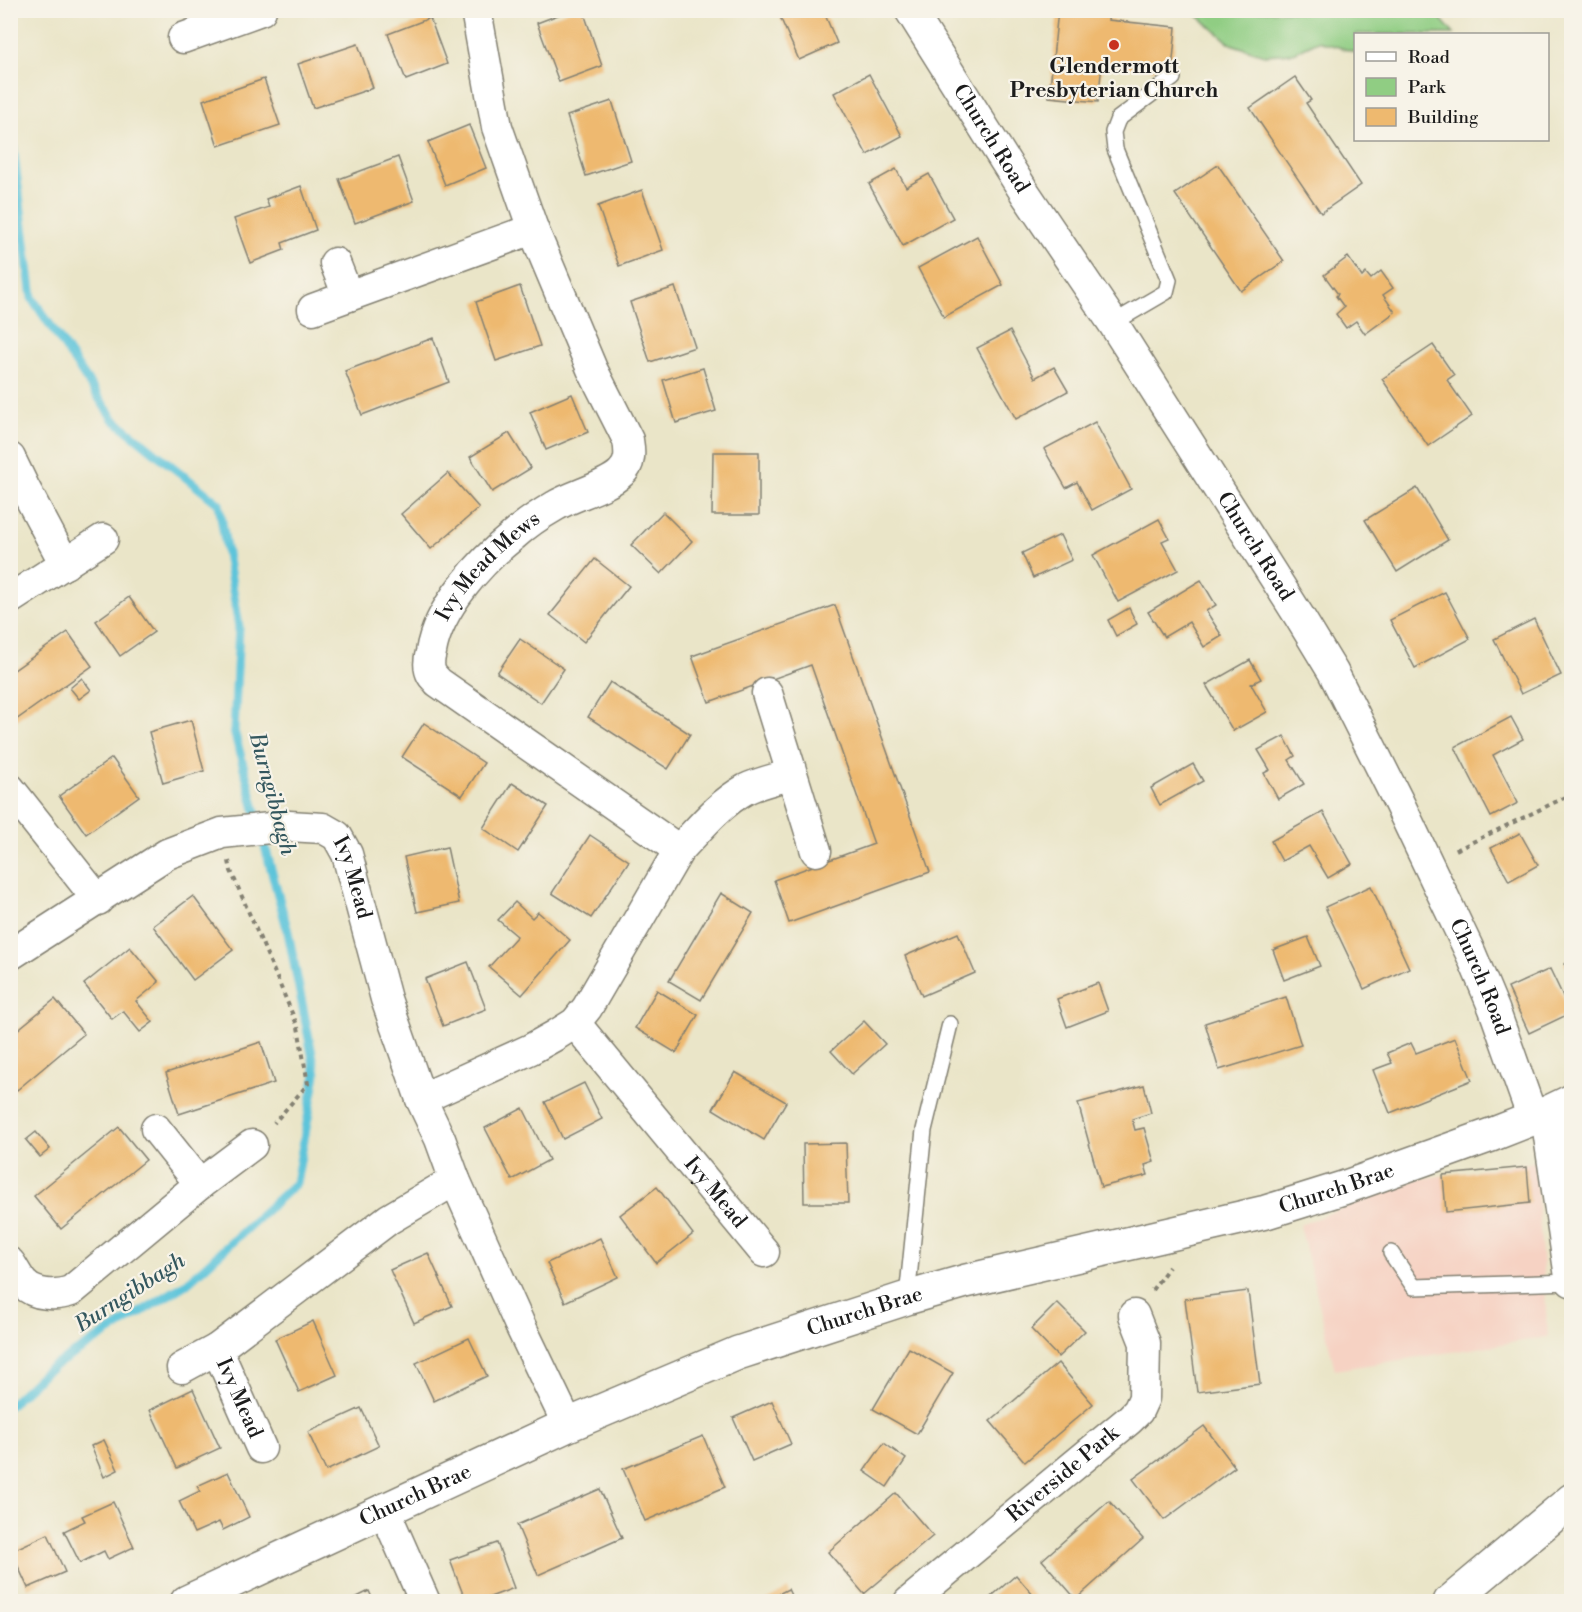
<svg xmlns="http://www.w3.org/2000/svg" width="1582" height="1612" viewBox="0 0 1582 1612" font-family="'Libre Bodoni',serif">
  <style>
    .built { fill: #f6d2c3 }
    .green { fill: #90cd83; stroke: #567450; stroke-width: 1.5 }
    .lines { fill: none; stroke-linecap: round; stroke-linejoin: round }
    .stream { stroke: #5dc4da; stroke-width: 9 }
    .building { fill: #eeb96f }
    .lane-casing { stroke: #838072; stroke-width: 18 }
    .street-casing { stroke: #838072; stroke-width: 33 }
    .secondary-casing { stroke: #838072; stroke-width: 36 }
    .highway-casing { stroke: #838072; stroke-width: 36 }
    .path { stroke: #838072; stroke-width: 4; stroke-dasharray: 4.5 4.5; stroke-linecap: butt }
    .lane { stroke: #fff; stroke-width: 15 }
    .street { stroke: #fff; stroke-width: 30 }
    .secondary { stroke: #fff; stroke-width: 33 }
    .highway { stroke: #fff; stroke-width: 33 }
    .poi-dot { fill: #c8321e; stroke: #f7f3e8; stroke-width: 2 }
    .labels { text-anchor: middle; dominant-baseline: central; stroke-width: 4.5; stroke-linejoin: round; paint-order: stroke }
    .poi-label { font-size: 21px; font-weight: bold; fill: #1c1c1c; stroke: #f7f3e8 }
    .street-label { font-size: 21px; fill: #1c1c1c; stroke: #f7f3e8 }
    .water-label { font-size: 22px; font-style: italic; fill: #33575e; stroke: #f7f3e8 }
  </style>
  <rect width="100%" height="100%" fill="#f7f3e8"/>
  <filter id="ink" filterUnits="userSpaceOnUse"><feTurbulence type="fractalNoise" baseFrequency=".0167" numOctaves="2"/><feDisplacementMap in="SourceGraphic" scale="12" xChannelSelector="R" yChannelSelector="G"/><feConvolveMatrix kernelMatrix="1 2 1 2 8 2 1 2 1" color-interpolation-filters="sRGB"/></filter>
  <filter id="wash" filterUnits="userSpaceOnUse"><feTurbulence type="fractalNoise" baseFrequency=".008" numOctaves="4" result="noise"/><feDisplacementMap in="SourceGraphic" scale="24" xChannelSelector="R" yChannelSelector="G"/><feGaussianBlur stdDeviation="1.35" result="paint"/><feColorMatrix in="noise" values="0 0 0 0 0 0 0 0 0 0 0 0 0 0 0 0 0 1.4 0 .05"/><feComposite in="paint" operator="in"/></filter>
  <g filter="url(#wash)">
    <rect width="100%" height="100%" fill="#eae5c8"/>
    <!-- built -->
    <path class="built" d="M1535,1162l13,175 -213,33 -35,-145 113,-45z"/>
    <!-- green -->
    <path class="green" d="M1192,11h242l20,23h-98l-1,18 -37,-11 -25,12 -29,2 -33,-11z"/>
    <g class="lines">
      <!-- stream -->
      <g class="stream">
        <path d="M10,12l1,-2"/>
        <path d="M10,124l22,174 81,121 106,85 20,123 -5,104 54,201 28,142 -20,109 -110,101 -140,87 -36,34"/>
      </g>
    </g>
    <g id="blocks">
      <!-- building -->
      <g class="building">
        <path d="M571,10h12l19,56 -43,16 -22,-59z"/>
        <path d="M777,10h46l14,33 -38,17z"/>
        <path d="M1058,10h51l-1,10 68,7 -4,44 -70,-7 -4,38 -49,-5z"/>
        <path d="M430,18l17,46 -41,16 -18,-46z"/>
        <path d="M358,44l15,44 -60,20 -15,-44z"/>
        <path d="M869,74l33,62 -35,19 -33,-62z"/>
        <path d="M1295,77l16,23 -5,3 55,82 -40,28 -71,-105z"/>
        <path d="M264,79l16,46 -62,21 -15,-46z"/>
        <path d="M612,101l19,60 -45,15 -19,-60z"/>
        <path d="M469,125l17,43 -41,17 -17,-43z"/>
        <path d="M398,157l16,44 -59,22 -16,-44z"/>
        <path d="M1218,165l66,96 -43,30 -66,-97z"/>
        <path d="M896,169l10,18 23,-13 24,44 -50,28 -34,-62z"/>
        <path d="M301,186l15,44 -34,13 2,7 -34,13 -16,-44 35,-12 -3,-8z"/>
        <path d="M642,190l21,60 -44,16 -21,-60z"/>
        <path d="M977,236l26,49 -59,32 -26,-49z"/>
        <path d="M1348,257l14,20 4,-4 5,6 10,-8 12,17 -10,7 12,17 -30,22 -9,-13 -10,7 -10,-14 8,-7 -8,-11 2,-2 -14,-19z"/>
        <path d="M520,286l20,60 -44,15 -20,-59z"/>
        <path d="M675,287l20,60 -45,15 -20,-60z"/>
        <path d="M1010,331l25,47 19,-11 14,24 -52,28 -39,-71z"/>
        <path d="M433,338l16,44 -87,33 -17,-44z"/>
        <path d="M1433,345l21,30 -7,5 25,36 -44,30 -46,-67z"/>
        <path d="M703,368l13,43 -40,12 -13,-43z"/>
        <path d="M572,394l16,38 -42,18 -16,-38z"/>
        <path d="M1095,422l36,67 -39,21 -15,-28 -11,6 -22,-39z"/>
        <path d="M509,433l22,35 -39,24 -22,-35z"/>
        <path d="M713,452h46v63h-47z"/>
        <path d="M448,473l31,35 -48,41 -30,-35z"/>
        <path d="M1417,488l31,52 -51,32 -32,-52z"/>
        <path d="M663,512l29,29 -31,33 -30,-29z"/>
        <path d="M1159,519l10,19 -7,3 16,29 -60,32 -25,-47z"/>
        <path d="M1060,535l12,25 -39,18 -11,-25z"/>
        <path d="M595,559l34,27 -45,56 -34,-27z"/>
        <path d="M1201,580l15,25 -10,6 16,25 -18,11 -15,-25 -25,15 -16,-25z"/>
        <path d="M1445,592l25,47 -55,29 -25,-48z"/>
        <path d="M129,597l25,35 -34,24 -24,-35z"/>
        <path d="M835,605l95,267 -141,51 -15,-43 100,-36 -63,-179 -102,37 -17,-46z"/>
        <path d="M1129,608l8,16 -21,12 -8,-16z"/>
        <path d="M1534,619l27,56 -40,19 -27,-55z"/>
        <path d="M68,632l24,34 -79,56 -3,-3v-46z"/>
        <path d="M520,639l44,30 -23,34 -44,-30z"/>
        <path d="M1250,660l11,19 -10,5 16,28 -34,19 -27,-46z"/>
        <path d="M82,678l9,12 -12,9 -9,-11z"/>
        <path d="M610,682l80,52 -22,35 -80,-52z"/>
        <path d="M1511,717l12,22 -30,16 25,48 -27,14 -36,-70z"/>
        <path d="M191,720l13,51 -41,12 -14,-51z"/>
        <path d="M424,723l60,40 -22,33 -60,-39z"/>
        <path d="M1284,736l11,20 -6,4 15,24 -26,15 -14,-26 6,-3 -12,-20z"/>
        <path d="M112,758l27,38 -53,38 -27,-38z"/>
        <path d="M1193,764l10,17 -43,24 -9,-17z"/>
        <path d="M512,783l36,23 -30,46 -35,-24z"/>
        <path d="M1323,812l29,52 -24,14 -19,-32 -27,15 -11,-20z"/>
        <path d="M1520,833l18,32 -29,16 -18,-33z"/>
        <path d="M590,835l39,26 -38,57 -39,-25z"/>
        <path d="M447,847l12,56 -42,9 -13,-55z"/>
        <path d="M1371,886l38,82 -45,21 -39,-82z"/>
        <path d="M721,893l32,20 -52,87 -32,-19z"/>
        <path d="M193,896l40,54 -40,30 -40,-54z"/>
        <path d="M515,902l17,16 6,-6 32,28 -48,55 -33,-28 28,-31 -19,-16z"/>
        <path d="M958,933l17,40 -53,23 -17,-40z"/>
        <path d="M1308,937l12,29 -36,14 -11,-30z"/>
        <path d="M130,947l29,35 -23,19 17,21 -13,10 -17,-21 -11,8 -28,-35z"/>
        <path d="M1572,957v15l-8,-8z"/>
        <path d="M468,962l18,47 -43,17 -18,-47z"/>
        <path d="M1550,969l21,44 -42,20 -21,-45z"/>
        <path d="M1098,983l10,28 -41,16 -10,-28z"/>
        <path d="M657,990l41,25 -22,38 -41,-25z"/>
        <path d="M1286,997l15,48 -82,25 -14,-47z"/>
        <path d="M55,999l29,35 -67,56 -7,-8v-46z"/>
        <path d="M864,1021l21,23 -33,30 -21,-23z"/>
        <path d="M1455,1038l17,42 -82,33 -17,-43 19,-7 -5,-10 24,-10 5,10z"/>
        <path d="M261,1042l13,41 -95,31 -13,-41z"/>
        <path d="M735,1072l51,30 -22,38 -51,-31z"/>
        <path d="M584,1083l18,36 -39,20 -18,-37z"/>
        <path d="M1144,1085l7,28 -19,6 3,11 9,-2 10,34 -9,3 3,10 -47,12 -23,-84z"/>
        <path d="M523,1108l26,52 -37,20 -27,-52z"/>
        <path d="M119,1127l27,33 -85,69 -27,-33z"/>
        <path d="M36,1132l14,17 -10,8 -14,-17z"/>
        <path d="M846,1143l2,60h-44l-1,-59z"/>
        <path d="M1527,1167l3,36 -84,9 -3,-37z"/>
        <path d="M657,1187l36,47 -37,29 -36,-48z"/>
        <path d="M600,1238l18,39 -53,25 -18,-39z"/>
        <path d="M428,1253l24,53 -38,17 -24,-53z"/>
        <path d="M1248,1291l12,93 -63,8 -12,-93z"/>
        <path d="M1057,1303l28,28 -27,26 -27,-28z"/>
        <path d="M313,1321l24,54 -38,17 -24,-53z"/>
        <path d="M469,1338l18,38 -53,25 -18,-38z"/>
        <path d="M909,1348l44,25 -36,61 -44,-25z"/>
        <path d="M1058,1363l35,41 -68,58 -35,-41z"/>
        <path d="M193,1389l27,59 -43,20 -27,-58z"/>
        <path d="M772,1401l19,43 -39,17 -19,-43z"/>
        <path d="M361,1408l18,38 -53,25 -18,-39z"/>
        <path d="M1204,1426l31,41 -71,53 -31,-41z"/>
        <path d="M703,1436l22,51 -80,34 -22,-52z"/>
        <path d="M104,1440l14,30 -14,7 -13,-31z"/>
        <path d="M884,1443l22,16 -19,28 -23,-16z"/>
        <path d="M228,1472l21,45 -26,13 -4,-8 -25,11 -15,-32 21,-10 -3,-5z"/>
        <path d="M600,1489l22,49 -84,37 -21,-50z"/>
        <path d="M896,1493l37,43 -69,58 -36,-42z"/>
        <path d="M1109,1501l34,38 -67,60 -34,-39z"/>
        <path d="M113,1502l21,45 -26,12 -4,-8 -24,12 -16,-32 21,-10 -3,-5z"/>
        <path d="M48,1534l17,38 -37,16 -17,-37z"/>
        <path d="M497,1543l17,45 -37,14h-11l-16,-42z"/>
        <path d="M1016,1575l23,27h-54z"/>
        <path d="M788,1589l6,13h-31z"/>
        <path d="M369,1591l5,11h-27z"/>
      </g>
    </g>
  </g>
  <g filter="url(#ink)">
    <use href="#blocks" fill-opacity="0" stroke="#838072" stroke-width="1.5"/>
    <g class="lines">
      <!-- lane casing -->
      <g class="lane-casing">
        <g id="lane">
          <path d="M1113,323l53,-31 3,-12 -54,-131 -2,-17 5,-13 55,-41"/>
          <path d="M1391,1253l23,34 158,-5"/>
          <path d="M907,1298l17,-168 26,-106"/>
        </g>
      </g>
      <!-- street casing -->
      <g class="street-casing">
        <g id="street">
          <path id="s1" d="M910,10l115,183 88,130 186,293 34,56 65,129 73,153 23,55 39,110"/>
          <path d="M183,38l78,-28"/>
          <path d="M335,263l13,33"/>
          <path d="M313,309l220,-80"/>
          <path d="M10,458l14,29 41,77"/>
          <path d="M10,599l93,-60"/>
          <path d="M767,693l49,158"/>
          <path d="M10,789l88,111"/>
          <path d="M679,850c21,-22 40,-46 67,-61 14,-7 31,-10 45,-15"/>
          <path id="s2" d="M10,955l157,-101 55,-21 67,-7 34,2 14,8 10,18 39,145 35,100 19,40 15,41 64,143 49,102"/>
          <path id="s3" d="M575,1023l189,229"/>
          <path id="s4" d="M421,1099l110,-50 25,-14 19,-12 12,-15 92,-158 -241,-168c-2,-3 -5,-5 -6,-7 -4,-7 -3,-16 -1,-23 7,-44 49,-90 83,-117 12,-11 27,-21 41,-29 18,-11 52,-19 66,-33 10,-9 9,-21 7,-33l-36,-71 -59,-140 -36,-102 -21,-117"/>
          <path d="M156,1129l44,55"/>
          <path d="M10,1263c5,7 9,16 14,21 11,12 33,12 47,7l129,-107 52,-39"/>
          <path id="s5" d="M217,1349l44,99"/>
          <path d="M182,1368l35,-19 172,-130 66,-39"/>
          <path d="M384,1509l41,93"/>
          <path id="s6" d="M909,1602l220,-182 9,-9 6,-13 1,-55 -11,-28"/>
        </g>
      </g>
      <!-- secondary casing -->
      <g class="secondary-casing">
        <g id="secondary">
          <path d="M1547,1113l25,167"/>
          <path id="s7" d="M187,1602l381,-177 170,-72 169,-55 59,-17 300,-69 77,-24 148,-53 56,-22 25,-12"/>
        </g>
      </g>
      <!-- highway casing -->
      <g class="highway-casing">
        <path id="highway" d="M1450,1602l122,-102"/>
      </g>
      <!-- path -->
      <g class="path">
        <path d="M1456,850l116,-56"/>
        <path d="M229,861l2,10 67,156 10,57 -34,39"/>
        <path d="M1152,1290l17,-23"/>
      </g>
      <!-- lane -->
      <use href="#lane" class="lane"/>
      <!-- street -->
      <use href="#street" class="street"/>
      <!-- secondary -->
      <use href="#secondary" class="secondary"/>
      <!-- highway -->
      <use href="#highway" class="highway"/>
    </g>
  </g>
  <!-- markers -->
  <circle class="poi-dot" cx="1114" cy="45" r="6"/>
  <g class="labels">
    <!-- poi labels -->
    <g class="poi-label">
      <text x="1114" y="67">Glendermott<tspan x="1114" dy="24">Presbyterian Church</tspan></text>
    </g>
    <!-- street labels -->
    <g class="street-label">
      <text stroke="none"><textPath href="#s1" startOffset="152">Church Road</textPath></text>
      <text stroke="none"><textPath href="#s1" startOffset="638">Church Road</textPath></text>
      <text stroke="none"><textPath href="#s4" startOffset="806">Ivy Mead Mews</textPath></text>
      <text stroke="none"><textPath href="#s2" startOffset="408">Ivy Mead</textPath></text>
      <text stroke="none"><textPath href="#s1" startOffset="1124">Church Road</textPath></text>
      <text stroke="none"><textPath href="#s7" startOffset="1226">Church Brae</textPath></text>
      <text stroke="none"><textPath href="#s3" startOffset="220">Ivy Mead</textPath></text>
      <text stroke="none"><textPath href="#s7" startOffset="738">Church Brae</textPath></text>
      <text stroke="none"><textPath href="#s5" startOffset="54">Ivy Mead</textPath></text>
      <text stroke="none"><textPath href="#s6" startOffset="200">Riverside Park</textPath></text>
      <text stroke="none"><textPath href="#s7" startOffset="252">Church Brae</textPath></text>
    </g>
    <!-- water labels -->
    <g class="water-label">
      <text transform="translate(272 794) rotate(75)">Burngibbagh</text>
      <text transform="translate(130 1293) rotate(-33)">Burngibbagh</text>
    </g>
  </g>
  <!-- margin -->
  <rect width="1582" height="1612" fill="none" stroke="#f7f3e8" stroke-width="36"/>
  <!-- legend -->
  <rect x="1354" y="33" width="195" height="108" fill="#f7f3e8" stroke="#9f9d96" stroke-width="1.5"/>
  <rect x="1366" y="52" width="30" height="9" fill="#ffffff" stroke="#9f9d96" stroke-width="1.5"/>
  <text x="1408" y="63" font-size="18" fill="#1c1c1c">Road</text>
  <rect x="1366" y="78" width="30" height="18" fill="#90cd83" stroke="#9f9d96" stroke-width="1.5"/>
  <text x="1408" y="93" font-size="18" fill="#1c1c1c">Park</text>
  <rect x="1366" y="108" width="30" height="18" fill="#eeb96f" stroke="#9f9d96" stroke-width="1.5"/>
  <text x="1408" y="123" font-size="18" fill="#1c1c1c">Building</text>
</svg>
